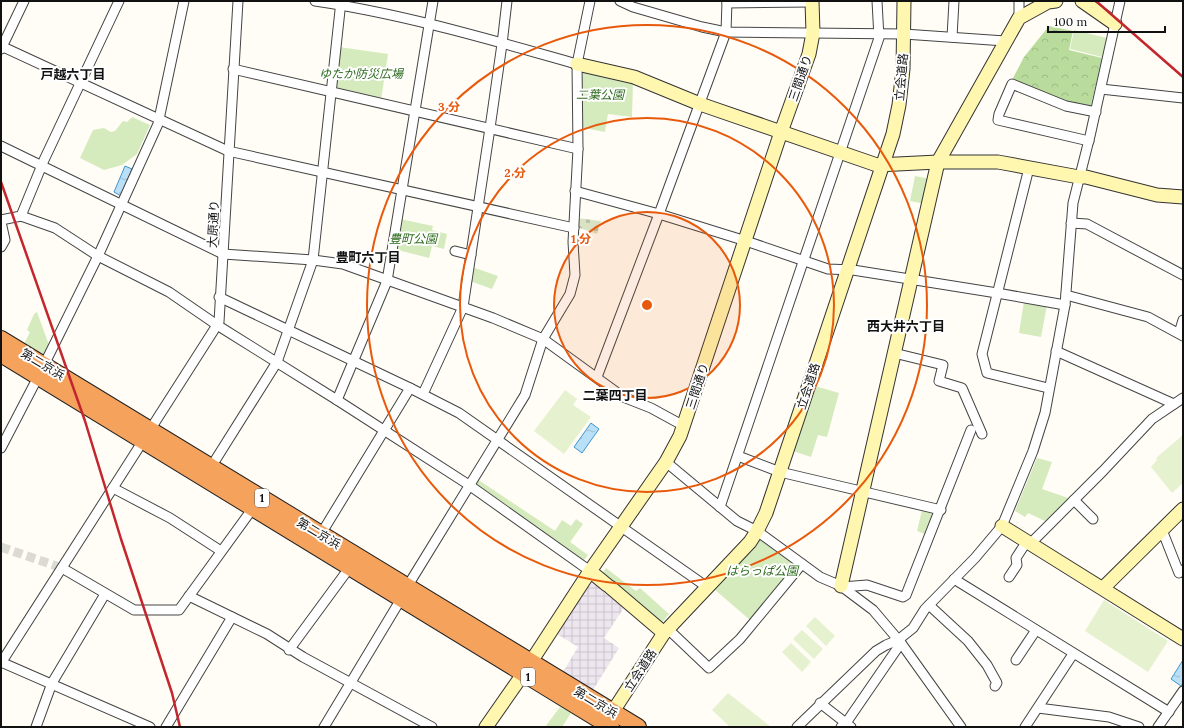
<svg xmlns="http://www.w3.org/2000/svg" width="1184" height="728" viewBox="0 0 1184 728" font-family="Lora,'Noto Sans JP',serif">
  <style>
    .industrial { fill: url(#industrial-grid) }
    .forest { fill: url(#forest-crowns) }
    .cemetery { fill: url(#cemetery-stones) }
    .park { fill: #d5ebbd }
    .pitch { fill: #e6f2cf }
    .water { fill: url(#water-ripples); stroke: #3f96cf }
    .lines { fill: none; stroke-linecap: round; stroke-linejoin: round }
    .street-tunnel { stroke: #dbdad3; stroke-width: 9; stroke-dasharray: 9 4.5; stroke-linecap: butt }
    .street-casing { stroke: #444; stroke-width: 11 }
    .secondary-casing { stroke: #333; stroke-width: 15 }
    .highway-casing { stroke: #222; stroke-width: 18 }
    .street { stroke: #fff; stroke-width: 9 }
    .secondary { stroke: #fff6b0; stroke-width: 13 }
    .highway { stroke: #f5a25d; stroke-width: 16 }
    .rail { stroke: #c4262e; stroke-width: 2.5 }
    .ring { fill: none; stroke: #e8590c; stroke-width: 2 }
    .labels { text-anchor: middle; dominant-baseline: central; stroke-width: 4; stroke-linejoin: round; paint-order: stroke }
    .shield { fill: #fff; stroke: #585858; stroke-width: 1 }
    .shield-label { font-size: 11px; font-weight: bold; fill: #111 }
    .park-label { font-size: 12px; font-style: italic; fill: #2f6b1f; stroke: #fff }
    .street-label { font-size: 12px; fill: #111; stroke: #fff }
    .neighbourhood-label { font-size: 13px; font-weight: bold; fill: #111; stroke: #fff }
    .centre { fill: #e8590c; stroke: #fff; stroke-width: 2 }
    .ring-label { font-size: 12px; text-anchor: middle; font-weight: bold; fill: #e8590c; stroke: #fff; stroke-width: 4; stroke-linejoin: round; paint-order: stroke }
  </style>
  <defs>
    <pattern id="industrial-grid" width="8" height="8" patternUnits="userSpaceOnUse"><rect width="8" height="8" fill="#eee6ef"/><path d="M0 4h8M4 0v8" fill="none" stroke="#cbc4cc"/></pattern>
    <pattern id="forest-crowns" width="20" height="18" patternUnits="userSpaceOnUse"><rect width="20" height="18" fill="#b9dc9c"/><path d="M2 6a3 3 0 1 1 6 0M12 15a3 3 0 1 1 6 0" fill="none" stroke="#9ebc85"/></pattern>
    <pattern id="cemetery-stones" width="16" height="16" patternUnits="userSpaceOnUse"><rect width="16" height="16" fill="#d9e3c4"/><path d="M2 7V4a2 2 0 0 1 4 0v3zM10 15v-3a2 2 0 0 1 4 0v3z" fill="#b9c2a7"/></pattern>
    <pattern id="water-ripples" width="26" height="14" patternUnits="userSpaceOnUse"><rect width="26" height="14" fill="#b9e0f7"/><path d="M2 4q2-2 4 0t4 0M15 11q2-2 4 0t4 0" fill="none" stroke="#9ebfd3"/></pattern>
  </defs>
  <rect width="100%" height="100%" fill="#fffdf5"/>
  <!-- industrial -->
  <path class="industrial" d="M593,580l32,26 -21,32 15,10 -26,42 -30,-18 15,-25 -21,-13z"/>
  <!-- forest -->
  <path class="forest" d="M1049,26l24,5 -4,19 33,8 -12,51 -31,-7 -48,-20 13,-25z"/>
  <!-- cemetery -->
  <path class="cemetery" d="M577,218l24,3 -4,13 -20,-7z"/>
  <!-- park -->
  <g class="park">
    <path d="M1074,30l33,8 -5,19 -32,-8z"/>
    <path d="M339,47l49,7 -7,46 -47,-12z"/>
    <path d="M579,69l54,11 -1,37 -24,-3 -3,18 -26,-5z"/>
    <path d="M132,117l18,8 -13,29 -15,11 -18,5 -24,-12 13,-28 11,-2 7,4 4,-1 8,-10 4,1z"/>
    <path d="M915,176l15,3 -5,25 -15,-3z"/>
    <path d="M400,219l33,7 -1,4 15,4 -3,15 -12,-3 -3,12 -35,-9z"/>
    <path d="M472,267l26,9 -6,13 -22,-8z"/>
    <path d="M1024,301l23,4 -6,32 -22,-4z"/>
    <path d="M37,312l12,33 -5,9 -20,-10 6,-12 -3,-2 7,-16z"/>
    <path d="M815,386l24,7 -12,44 -9,-2 -7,22 -18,-6z"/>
    <path d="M1037,458l15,4 -10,27 29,10 -24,23 -19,-9 -3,4 -10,-6z"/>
    <path d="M477,479l78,52 7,-11 9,6 5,-7 7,5 -13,18 18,13 -4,5 18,14 4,-6 30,23 4,-3 29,26 -8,10 -187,-139z"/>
    <path d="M922,510l14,3 -9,22 -10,-4z"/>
    <path d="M759,538l38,27 -47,55 -36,-31z"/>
    <path d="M560,707l11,6 -9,14h-17z"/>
  </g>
  <!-- pitch -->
  <g class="pitch">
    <path d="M565,390l12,9 -4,6 18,12 -27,37 -30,-23z"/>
    <path d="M1183,435v48l-11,10 -21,-26 6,-7 -1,-2z"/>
    <path d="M1104,600l64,41 -20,31 -63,-41z"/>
    <path d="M815,617l20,19 -9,10 -20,-20z"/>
    <path d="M802,630l21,19 -9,10 -21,-20z"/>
    <path d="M791,643l20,19 -9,10 -20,-20z"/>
    <path d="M728,693l42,33 -40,1 -18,-17z"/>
  </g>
  <!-- water -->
  <g class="water">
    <path d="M125,166l7,3 -11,27 -7,-4z"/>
    <path d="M591,423l8,6 -17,24 -8,-6z"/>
    <path d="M1183,660v23l-2,3 -10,-7z"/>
  </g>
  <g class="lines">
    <!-- street-tunnel -->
    <path class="street-tunnel" d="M1,547l61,21"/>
    <!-- street casing -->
    <g class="street-casing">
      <g id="street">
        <path d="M315,1c89,13 176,39 262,63"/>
        <path d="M620,1l13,6 69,20 24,5 178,2 101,7"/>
        <path d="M1019,1v17"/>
        <path d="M727,3l85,-1"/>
        <path d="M952,37l2,-36"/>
        <path d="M1,46l227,105 346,77"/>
        <path d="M1,49l23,-48"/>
        <path d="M233,69l345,80"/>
        <path d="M1101,89l82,9"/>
        <path d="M1089,141l-91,-21 1,-6 13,-30 54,22 30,6"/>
        <path d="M1,146l222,108 90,6 30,4 150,54 50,21 80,58 28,11 33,18"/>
        <path d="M1029,168l-47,186 5,19 61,15"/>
        <path d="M575,191l84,23 87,27 82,28 25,1 144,23 68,12"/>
        <path d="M21,216l34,12 43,28 71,36 48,33 120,75 132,85 121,86"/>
        <path d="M1,220l20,-4 23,-56 75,-159"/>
        <path d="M1,222l4,18 -4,7"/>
        <path d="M1071,223l16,1 96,51"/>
        <path d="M455,251l16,4"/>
        <path d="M1066,295l82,22 35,19"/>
        <path d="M219,297l191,91 49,25 248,174"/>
        <path d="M1179,333l4,-13"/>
        <path d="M1056,351l118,53"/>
        <path d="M894,353l49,12 -4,16 23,7 20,46"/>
        <path d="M44,365l54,-109 60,-132 26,-123"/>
        <path d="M597,377l62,-163 67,-182 1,-31"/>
        <path d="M423,394l40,-87 27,-179 12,-84 5,-43"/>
        <path d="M337,400l50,-119 46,-280"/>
        <path d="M1,448l37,-71"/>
        <path d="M738,456l42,16 161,38"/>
        <path d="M666,462l71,59 20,10 63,46 21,9 32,24 28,33 60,84"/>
        <path d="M211,467l66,-105 36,-102 28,-259"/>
        <path d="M113,488l57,30 51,33"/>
        <path d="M1074,500l19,19"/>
        <path d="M720,507l159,-469 -2,-37"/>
        <path d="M1162,530l17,43 4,-3"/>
        <path d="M321,534l89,-146"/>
        <path d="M1031,543l72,-72 49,-52 31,-21"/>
        <path d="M62,568l72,42h45l74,-102"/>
        <path d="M1009,577l8,-12 -1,-7 11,-17"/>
        <path d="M954,579l215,133"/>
        <path d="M407,587l118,-192 18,-56 27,-45 5,-19 -2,-33 5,-93 -1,-85 13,-63"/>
        <path d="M842,587l25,-2 36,12 3,-2 65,-165"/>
        <path d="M189,596l78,38 36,23 129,70"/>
        <path d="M929,605l39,36 19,24 10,18 -2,3"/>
        <path d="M668,629l41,39 31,-29 62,-75"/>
        <path d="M289,650l61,-83"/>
        <path d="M1016,660l20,-30"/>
        <path d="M1,662l149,65"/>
        <path d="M1,663l218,-341 19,-321"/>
        <path d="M820,703l31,24"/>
        <path d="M1038,708l71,9 30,10"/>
        <path d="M36,727l16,-44 53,-89"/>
        <path d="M166,727l66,-110"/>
        <path d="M324,727l77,-128"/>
        <path d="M797,727l79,-76 10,-6 12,-5 15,-12 12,-19 50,-51 27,-32 31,-75 12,-38 20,-108 8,-102 17,-67 30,-135"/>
        <path d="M841,727l5,-4 55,-80"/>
        <path d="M1025,727l48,-73"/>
        <path d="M1158,727l25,-36"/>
      </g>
    </g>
    <!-- secondary casing -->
    <g class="secondary-casing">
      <g id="secondary">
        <path d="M1082,1l33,23"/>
        <path d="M577,64l57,13 66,27 177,61 61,-3h60l81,15h7l71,18 26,2"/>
        <path d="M1002,526l181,113"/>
        <path d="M590,571l17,14"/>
        <path d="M841,586l97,-424 81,-144 29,-16 8,-1"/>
        <path d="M610,587l54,46"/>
        <path d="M1103,588l80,-79"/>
        <path d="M608,719l56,-86 86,-91 7,-11 9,-18 127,-379 6,-29 4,-36 1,-68"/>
        <path d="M486,727l37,-53 67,-103 76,-109 14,-26 101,-304 28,-78 4,-21 -1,-32"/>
      </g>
    </g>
    <!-- highway casing -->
    <g class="highway-casing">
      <g id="highway">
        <path d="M1,339l637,388"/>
        <path d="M1,354l610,373"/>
      </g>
    </g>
    <!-- street -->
    <use href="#street" class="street"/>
    <!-- secondary -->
    <use href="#secondary" class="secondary"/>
    <!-- highway -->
    <use href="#highway" class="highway"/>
    <!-- rail -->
    <g class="rail">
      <path d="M1096,1l87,76"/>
      <path d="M1,182l84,239 36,118 51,154 8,34"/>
    </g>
  </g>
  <!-- distance rings -->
  <circle cx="647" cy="305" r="93" fill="#e8590c" fill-opacity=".12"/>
  <g class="ring">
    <circle cx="647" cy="305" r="93"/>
    <circle cx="647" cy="305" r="187"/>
    <circle cx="647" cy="305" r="280"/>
  </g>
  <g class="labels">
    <!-- shield labels -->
    <g class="shield">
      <rect x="255" y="489" width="14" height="18" rx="3"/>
      <rect x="521" y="668" width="14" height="18" rx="3"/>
    </g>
    <g class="shield-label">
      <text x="262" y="498">1</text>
      <text x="528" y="677">1</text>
    </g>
    <!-- park labels -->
    <g class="park-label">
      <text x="361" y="73">ゆたか防災広場</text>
      <text x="600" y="94">二葉公園</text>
      <text x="413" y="238">豊町公園</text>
      <text x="762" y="570">はらっぱ公園</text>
    </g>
    <!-- street labels -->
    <g class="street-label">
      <text transform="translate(901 77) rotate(-85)">立会道路</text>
      <text transform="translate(800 78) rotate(-71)">三間通り</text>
      <text transform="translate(213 224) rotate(-87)">大原通り</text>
      <text transform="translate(43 364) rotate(31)">第二京浜</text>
      <text transform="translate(697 386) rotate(-72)">三間通り</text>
      <text transform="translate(808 386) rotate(-72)">立会道路</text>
      <text transform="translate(319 533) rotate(31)">第二京浜</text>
      <text transform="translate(640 670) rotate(-57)">立会道路</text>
      <text transform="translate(596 702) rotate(31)">第二京浜</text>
    </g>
    <!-- neighbourhood labels -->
    <g class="neighbourhood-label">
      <text x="73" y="74">戸越六丁目</text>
      <text x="368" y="257">豊町六丁目</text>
      <text x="906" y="326">西大井六丁目</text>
      <text x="615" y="395">二葉四丁目</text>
    </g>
  </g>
  <circle cx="647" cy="305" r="6" class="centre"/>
  <g class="ring-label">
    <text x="449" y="111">3 分</text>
    <text x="515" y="177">2 分</text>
    <text x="581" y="243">1 分</text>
  </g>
  <!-- border -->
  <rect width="1184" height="728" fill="none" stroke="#111111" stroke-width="4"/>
  <!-- scale -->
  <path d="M1048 26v6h117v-6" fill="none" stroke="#111111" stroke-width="2"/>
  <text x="1054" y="26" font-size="12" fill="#111111" stroke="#ffffff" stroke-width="3" paint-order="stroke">100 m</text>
</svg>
